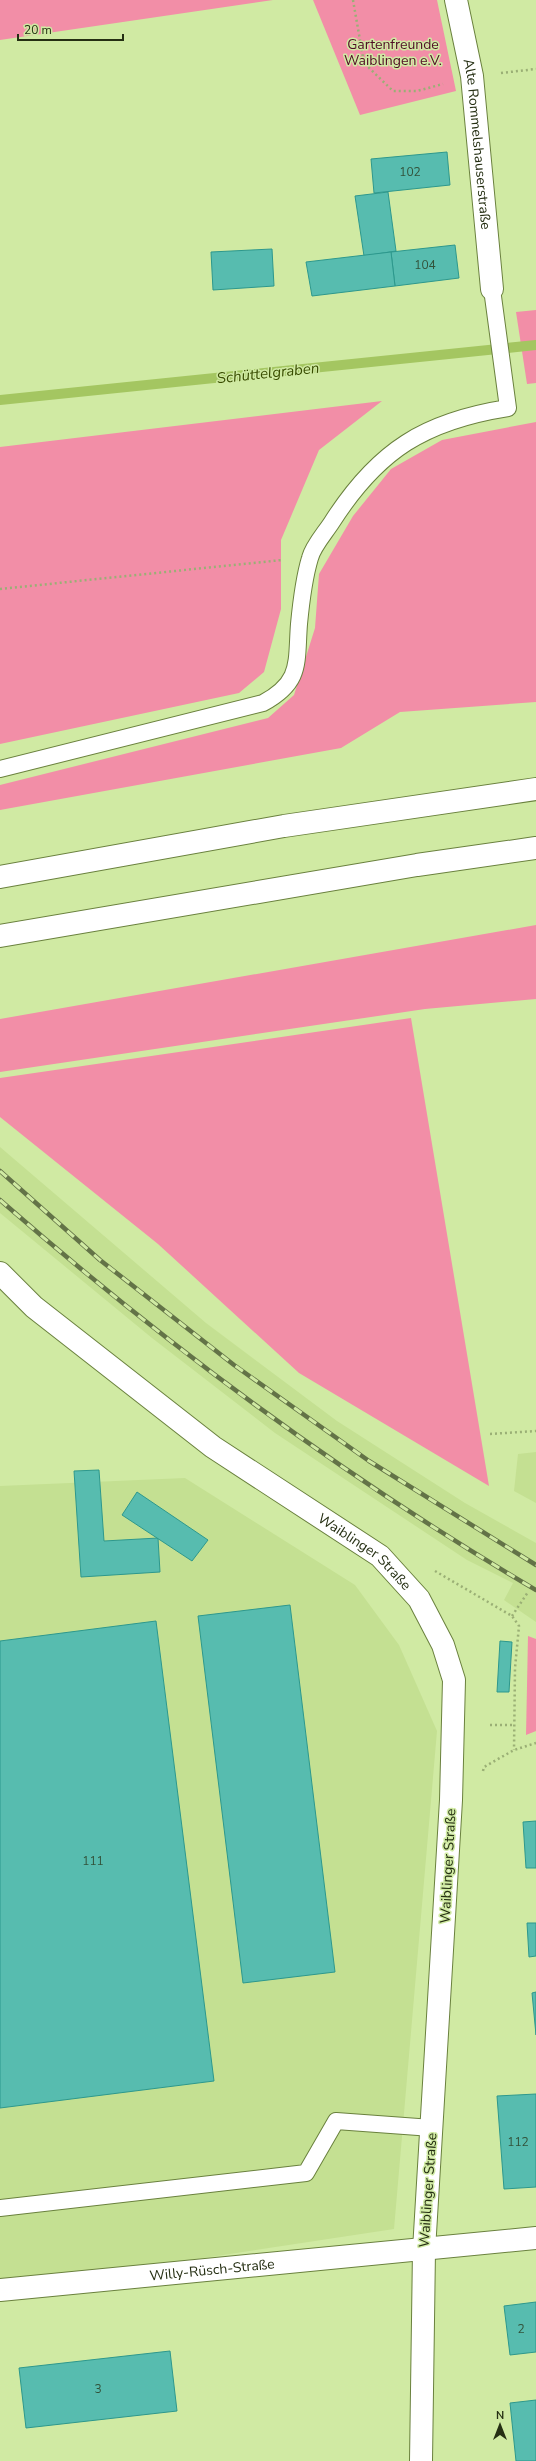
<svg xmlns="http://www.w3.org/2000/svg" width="536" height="2461" viewBox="0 0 536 2461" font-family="'Nunito Sans',sans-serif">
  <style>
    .built { fill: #c4e092 }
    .green { fill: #f28ea7 }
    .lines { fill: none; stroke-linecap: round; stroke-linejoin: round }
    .stream { stroke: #a4c661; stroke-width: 10 }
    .building { fill: #57bcaf; stroke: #2d988d }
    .lane-casing { stroke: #6a813e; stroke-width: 18 }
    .street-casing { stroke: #6a813e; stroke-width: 24 }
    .secondary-casing { stroke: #6a813e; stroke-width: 24 }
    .highway-casing { stroke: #6a813e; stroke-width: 24 }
    .path { stroke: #9aaf75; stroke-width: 2.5; stroke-dasharray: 2 3; stroke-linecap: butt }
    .lane { stroke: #fff; stroke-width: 16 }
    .street { stroke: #fff; stroke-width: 22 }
    .secondary { stroke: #fff; stroke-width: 22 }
    .highway { stroke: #fff; stroke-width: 22 }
    .rail-casing { stroke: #637347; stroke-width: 4.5 }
    .rail { stroke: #d0eaa3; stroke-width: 3; stroke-dasharray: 9; stroke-linecap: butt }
    .labels { text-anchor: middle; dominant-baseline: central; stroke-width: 3; stroke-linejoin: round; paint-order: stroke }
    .number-label { font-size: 12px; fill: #32523a }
    .park-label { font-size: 14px; fill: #500d25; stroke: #d0eaa3 }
    .street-label { font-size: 14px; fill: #252f13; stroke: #d0eaa3 }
    .water-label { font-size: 15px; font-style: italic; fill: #394d00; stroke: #d0eaa3 }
  </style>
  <rect width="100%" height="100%" fill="#d0eaa3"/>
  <!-- built -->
  <g class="built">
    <path d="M0,1147l206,176 131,98 128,82 71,40v79l-32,-22 9,-17 -46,-23 -192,-127 -123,-95 -152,-125z"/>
    <path d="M536,1452v51l-22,-12 4,-37z"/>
    <path d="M185,1478l170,107 44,60 38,86 -43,498 -394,60v-803z"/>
  </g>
  <!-- green -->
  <g class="green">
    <path d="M0,0h273l-273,40z"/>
    <path d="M313,0h124l19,91 -96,24z"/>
    <path d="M536,310v73l-9,1 -11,-72z"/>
    <path d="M382,401l-63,49 -38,90v69l-17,63 -25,21 -239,51v-297z"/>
    <path d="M536,422v280l-136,10 -59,36 -341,62v-25l268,-67 26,-23 21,-67 4,-54 34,-58 38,-47 51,-29z"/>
    <path d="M536,925v74l-111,10 -425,63v-53z"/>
    <path d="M411,1018l78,468 -190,-113 -141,-129 -158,-127v-39z"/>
    <path d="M528,1636l8,3v92l-10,4z"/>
  </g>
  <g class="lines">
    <!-- stream -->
    <path class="stream" d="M0,400l536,-55"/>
  </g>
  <!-- building -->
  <g class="building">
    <path d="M447,152l3,33 -76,8 -3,-34z"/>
    <path d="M388,192l8,59 -32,5 -9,-60z"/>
    <path d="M455,245l4,33 -64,8 -4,-34z"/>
    <path d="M272,249l2,37 -61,4 -2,-38z"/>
    <path d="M391,252l4,34 -83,10 -6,-34z"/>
    <path d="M99,1470l5,71 54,-3 2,34 -79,5 -7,-106z"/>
    <path d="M137,1492l71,48 -16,21 -70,-46z"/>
    <path d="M290,1605l45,367 -92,11 -45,-367z"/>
    <path d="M156,1621l58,460 -214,27v-467z"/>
    <path d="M500,1641l12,1 -3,50h-12z"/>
    <path d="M536,1821v47h-10l-3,-46z"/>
    <path d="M527,1923h9v33l-7,1z"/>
    <path d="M536,1992v43l-4,-42z"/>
    <path d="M536,2094v93l-32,2 -7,-93z"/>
    <path d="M536,2302v50l-26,3 -6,-49z"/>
    <path d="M170,2351l7,60 -151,17 -7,-60z"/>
    <path d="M536,2400v61h-20l-6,-58z"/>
  </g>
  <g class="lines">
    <!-- lane casing -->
    <g class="lane-casing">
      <g id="lane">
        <path d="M0,769l263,-66c39,-21 33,-40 36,-79 2,-21 5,-46 11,-66 3,-12 15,-25 22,-36 46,-72 93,-101 176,-114l-16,-119"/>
        <path d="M0,2208l306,-35 30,-52 96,7"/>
      </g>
    </g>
    <!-- street casing -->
    <g class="street-casing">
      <g id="street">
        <path id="s1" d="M456,0l16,76 20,213"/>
        <path id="s2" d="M0,2290l536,-52"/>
      </g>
    </g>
    <!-- secondary casing -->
    <g class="secondary-casing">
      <g id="secondary">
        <path id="s3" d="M0,1273l34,34 179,140 167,109 39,43 24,46 11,35 -3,120 -27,450 -3,211"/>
      </g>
    </g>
    <!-- highway casing -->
    <g class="highway-casing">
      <g id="highway">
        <path d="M0,877l284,-51 252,-37"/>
        <path d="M0,936l417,-71 119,-17"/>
      </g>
    </g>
    <!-- path -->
    <g class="path">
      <path d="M353,0l11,63 29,28h24l26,-7"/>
      <path d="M501,73l35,-4"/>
      <path d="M0,589l282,-29"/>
      <path d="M490,1434l46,-3"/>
      <path d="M435,1571l77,45 7,10 -4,42 -1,82"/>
      <path d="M512,1616l16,-24"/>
      <path d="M490,1725h24"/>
      <path d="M483,1771l1,-4 30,-17 22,-7"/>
    </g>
    <!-- lane -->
    <use href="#lane" class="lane"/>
    <!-- street -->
    <use href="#street" class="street"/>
    <!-- secondary -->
    <use href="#secondary" class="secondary"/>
    <!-- highway -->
    <use href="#highway" class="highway"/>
    <!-- rail casing -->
    <g class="rail-casing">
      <g id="rail">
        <path d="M0,1171l100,89 134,105 135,96 167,104"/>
        <path d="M0,1200c167,146 344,277 536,390"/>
      </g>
    </g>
    <!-- rail -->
    <use href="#rail" class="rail"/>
  </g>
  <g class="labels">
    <!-- number labels -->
    <g class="number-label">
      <text x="410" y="172">102</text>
      <text x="425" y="265">104</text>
      <text x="93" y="1861">111</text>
      <text x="518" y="2142">112</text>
      <text x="521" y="2329">2</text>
      <text x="98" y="2389">3</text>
    </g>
    <!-- park labels -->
    <g class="park-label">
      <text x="393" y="44">Gartenfreunde<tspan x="393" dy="16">Waiblingen e.V.</tspan></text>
    </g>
    <!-- street labels -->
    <g class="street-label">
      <text stroke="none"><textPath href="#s1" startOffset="146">Alte Rommelshauserstraße</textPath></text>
      <text stroke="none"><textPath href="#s3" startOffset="460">Waiblinger Straße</textPath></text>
      <text transform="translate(448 1866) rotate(-87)">Waiblinger Straße</text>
      <text transform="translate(428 2190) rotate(-86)">Waiblinger Straße</text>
      <text stroke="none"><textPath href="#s2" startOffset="213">Willy-Rüsch-Straße</textPath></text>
    </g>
    <!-- water labels -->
    <g class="water-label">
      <text transform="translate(268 373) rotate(-6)">Schüttelgraben</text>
    </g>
  </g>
  <!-- north arrow -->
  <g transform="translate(500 2425)" stroke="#d0eaa3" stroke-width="3" paint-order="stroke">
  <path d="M0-3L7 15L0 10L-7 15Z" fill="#252f13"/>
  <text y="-6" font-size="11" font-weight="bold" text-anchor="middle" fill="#252f13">N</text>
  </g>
  <!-- scale -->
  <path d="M18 34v6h105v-6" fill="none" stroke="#252f13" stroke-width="2"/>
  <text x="24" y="34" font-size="12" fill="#252f13" stroke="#d0eaa3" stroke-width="3" paint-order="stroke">20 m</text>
</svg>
